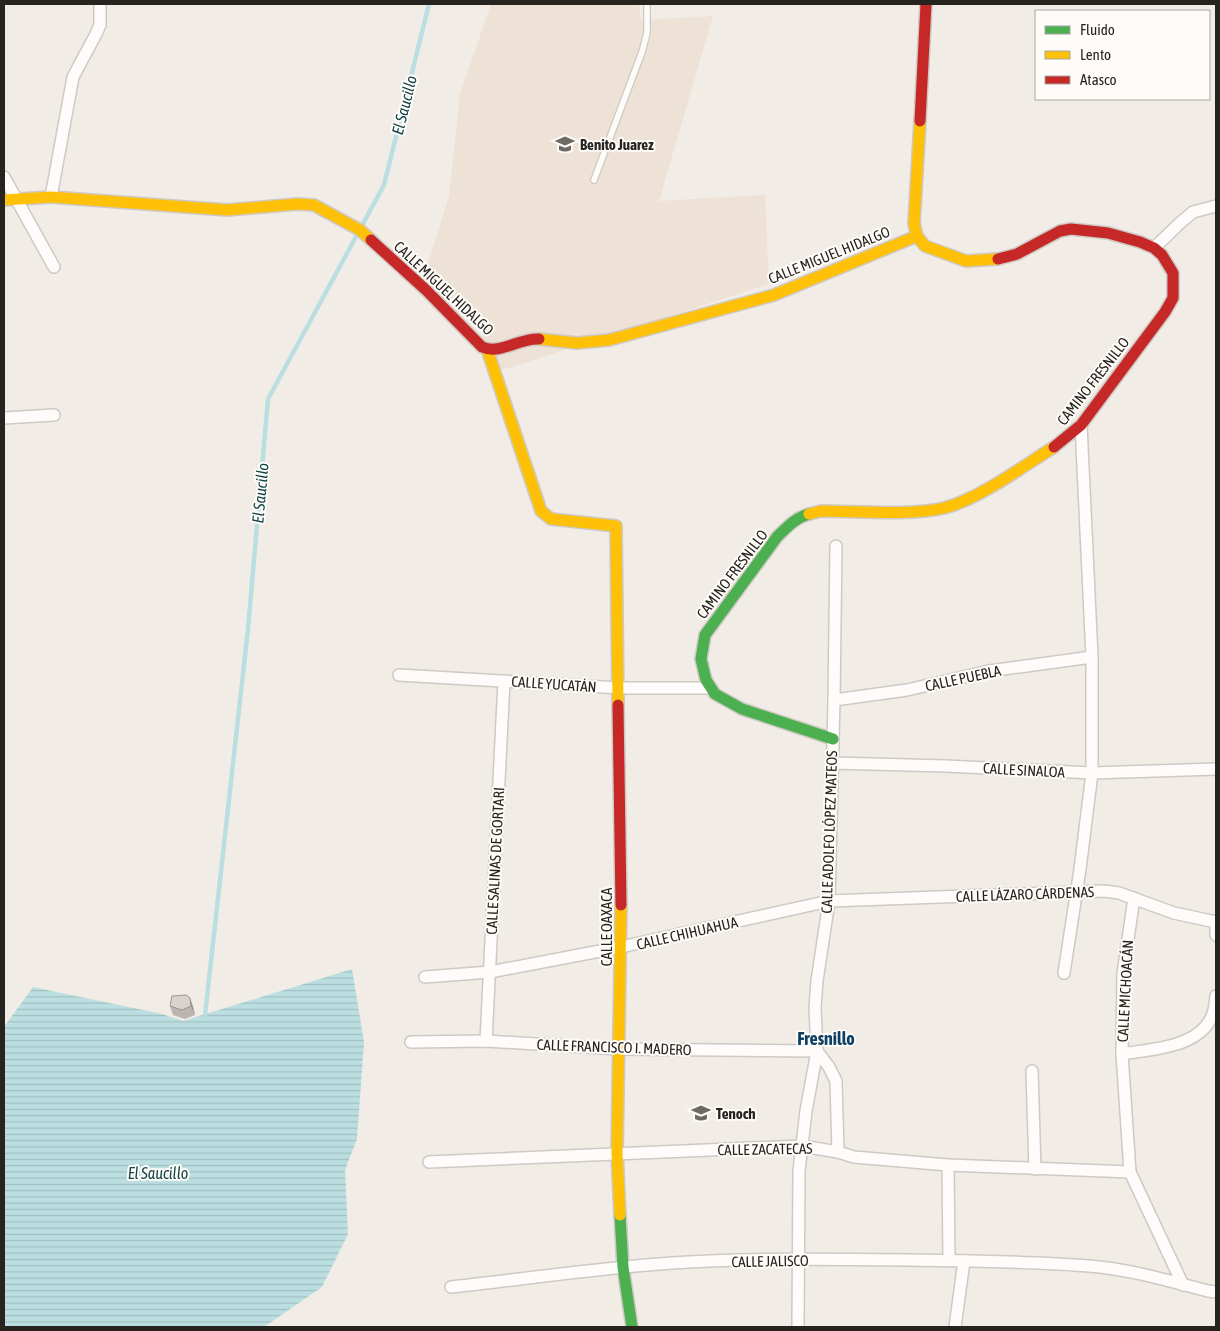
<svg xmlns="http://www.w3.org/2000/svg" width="1220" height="1331" viewBox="0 0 1220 1331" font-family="'Asap Condensed',sans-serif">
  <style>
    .built { fill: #ede2d5 }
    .water { fill: url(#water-rules) }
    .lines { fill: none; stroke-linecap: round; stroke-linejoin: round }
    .stream { stroke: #bbdfe1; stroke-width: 4.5 }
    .lane-casing { stroke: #cec9c3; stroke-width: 8 }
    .street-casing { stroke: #cec9c3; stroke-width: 14 }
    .fast-casing { stroke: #cec9c3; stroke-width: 14 }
    .slow-casing { stroke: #cec9c3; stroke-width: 14 }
    .jam-casing { stroke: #cec9c3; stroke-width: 14 }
    .lane { stroke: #fdfcfb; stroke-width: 5.5 }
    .street { stroke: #fdfcfb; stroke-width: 11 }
    .fast { stroke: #4caf50; stroke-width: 11 }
    .slow { stroke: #ffc107; stroke-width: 11 }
    .jam { stroke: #c62828; stroke-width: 11 }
    .wall { fill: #bab5b1 }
    .shaded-wall { fill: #979490 }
    .building { fill: #d8d3ce; stroke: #979490 }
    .labels { text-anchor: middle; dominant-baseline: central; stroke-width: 4; stroke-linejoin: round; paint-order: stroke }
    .poi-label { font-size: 15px; font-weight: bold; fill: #27231e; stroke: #fefcf9; text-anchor: start }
    .street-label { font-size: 15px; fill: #27231e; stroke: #fefcf9 }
    .water-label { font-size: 16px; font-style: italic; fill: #114247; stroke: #fefcf9 }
    .quarter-label { font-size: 18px; font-weight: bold; fill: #0e4064; stroke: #fefcf9 }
  </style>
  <defs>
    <pattern id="water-rules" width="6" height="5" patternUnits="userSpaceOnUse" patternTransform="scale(1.25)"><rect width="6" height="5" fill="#bbdfe1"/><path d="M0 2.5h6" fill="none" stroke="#a1bfc1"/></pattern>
  </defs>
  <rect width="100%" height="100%" fill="#f2ece6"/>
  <!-- built -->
  <path class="built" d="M491,4h148l2,16 72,-4 -54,185 106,-6 4,89 -273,88 -15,-42 -58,-50 26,-84 11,-102z"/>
  <!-- water -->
  <path class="water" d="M352,969l12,73 -7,97 -12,31 3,64 -26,53 -58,40h-260v-300l29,-40 129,27 21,7z"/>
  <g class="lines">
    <!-- stream -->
    <path class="stream" d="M205,1015l43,-386 20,-230 116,-214 45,-181"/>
    <!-- lane casing -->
    <g class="lane-casing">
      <path id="lane" d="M594,180l48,-128 5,-19v-29"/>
    </g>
    <!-- street casing -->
    <g class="street-casing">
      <g id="street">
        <path d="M4,177l50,90"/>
        <path d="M51,197l22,-120 23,-43 4,-9v-21"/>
        <path d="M1154,248l26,-25 13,-11 23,-6"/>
        <path d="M4,418l50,-3"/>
        <path d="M399,675l220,13h91"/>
        <path d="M834,700l73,-10 82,-19 103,-14"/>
        <path d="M832,763l114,3 146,7 124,-4"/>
        <path d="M1134,898l-11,75 -1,81 8,118 53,113"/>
        <path d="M1216,921v14"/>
        <path d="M1064,973l16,-104 12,-96v-116l-11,-232"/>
        <path d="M425,977l65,-5 131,-25 208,-46 275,-10 15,2 55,20 42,9"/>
        <path d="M486,1041l18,-360"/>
        <path d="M411,1042l75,-1 132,8 199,2 12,16 7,14 2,71"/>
        <path d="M1122,1054c29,-5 77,-6 90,-38 3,-6 3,-14 4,-20"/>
        <path d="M1032,1071l3,98"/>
        <path d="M429,1162l373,-16 36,6 16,5 94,8 182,7"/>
        <path d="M948,1165l1,96"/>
        <path d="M451,1287c74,-8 147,-19 221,-24 78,-5 158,-4 237,-3 60,1 120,1 180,6 40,3 80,15 119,25l8,1"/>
        <path d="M798,1327l1,-156 7,-60 11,-60 -2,-43 2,-27 12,-80 5,-201 2,-154"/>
        <path d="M955,1327l9,-66"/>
      </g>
    </g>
    <!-- fast casing -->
    <g class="fast-casing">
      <g id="fast">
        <path d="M809,514c-14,4 -22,13 -32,23l-72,98 -4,24 5,21 9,14 27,15 91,30"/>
        <path d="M620,1215l3,52 9,60"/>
      </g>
    </g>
    <!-- slow casing -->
    <g class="slow-casing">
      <g id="slow">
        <path d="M920,121l-6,103 3,12 8,10 41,15 32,-2"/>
        <path d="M4,200l47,-3 176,13 70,-6 17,1 46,25 11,10"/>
        <path d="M539,339l38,4 32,-3 165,-45 143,-59"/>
        <path d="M487,349l54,162 10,8 65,7 2,179"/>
        <path d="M809,514l12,-3c36,0 88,5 123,-3 35,-9 78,-41 110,-61"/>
        <path d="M620,1215l-3,-62 4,-248"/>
      </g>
    </g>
    <!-- jam casing -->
    <g class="jam-casing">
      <g id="jam">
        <path d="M920,121l6,-117"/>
        <path d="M371,240l55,50 56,57c19,8 36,-9 57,-8"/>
        <path d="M998,259l19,-5 43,-23 11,-2 37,4 32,9 14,6 8,7 11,18v25l-8,14 -84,113 -27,22"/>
        <path d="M618,705l3,200"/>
      </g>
    </g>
    <!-- lane -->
    <use href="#lane" class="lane"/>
    <!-- street -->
    <use href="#street" class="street"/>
    <!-- fast -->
    <use href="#fast" class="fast"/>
    <!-- slow -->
    <use href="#slow" class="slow"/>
    <!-- jam -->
    <use href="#jam" class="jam"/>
  </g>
  <!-- wall -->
  <path class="wall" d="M190,998l3,9 2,8 -10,4 -12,-4 -3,-9z"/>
  <!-- shaded-wall -->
  <path class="shaded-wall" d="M190,998l3,9 2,8 -4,-9z"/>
  <!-- building -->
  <path class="building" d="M186,995l4,3 1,8 -9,4 -12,-4 2,-10z"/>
  <!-- icons -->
  <defs>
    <g id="school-bare" transform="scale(1.5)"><path d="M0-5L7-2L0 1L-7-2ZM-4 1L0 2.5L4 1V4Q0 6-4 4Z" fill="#6e6964" stroke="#fefcf9" stroke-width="2.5" paint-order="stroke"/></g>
  </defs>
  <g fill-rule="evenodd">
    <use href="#school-bare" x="565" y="144"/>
    <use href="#school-bare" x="701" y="1113"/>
  </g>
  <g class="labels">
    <!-- poi labels -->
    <g class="poi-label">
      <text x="580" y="144">Benito Juarez</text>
      <text x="716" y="1113">Tenoch</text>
    </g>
    <!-- street labels -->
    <g class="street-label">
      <text transform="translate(829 255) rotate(-22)">CALLE MIGUEL HIDALGO</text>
      <text transform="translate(444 288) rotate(43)">CALLE MIGUEL HIDALGO</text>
      <text transform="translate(1093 381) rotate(-52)">CAMINO FRESNILLO</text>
      <text transform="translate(732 574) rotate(-53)">CAMINO FRESNILLO</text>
      <text transform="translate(963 678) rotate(-12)">CALLE PUEBLA</text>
      <text transform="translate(554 684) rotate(4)">CALLE YUCATÁN</text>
      <text transform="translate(1024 770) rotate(3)">CALLE SINALOA</text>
      <text transform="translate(829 832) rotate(-88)">CALLE ADOLFO LÓPEZ MATEOS</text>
      <text transform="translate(495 861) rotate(-87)">CALLE SALINAS DE GORTARI</text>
      <text transform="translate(1025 894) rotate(-2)">CALLE LÁZARO CÁRDENAS</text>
      <text transform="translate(606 927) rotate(-90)">CALLE OAXACA</text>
      <text transform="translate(687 933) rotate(-13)">CALLE CHIHUAHUA</text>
      <text transform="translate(1125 991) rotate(-87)">CALLE MICHOACÁN</text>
      <text transform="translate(614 1047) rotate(2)">CALLE FRANCISCO I. MADERO</text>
      <text transform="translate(765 1149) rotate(-1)">CALLE ZACATECAS</text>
      <text transform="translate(770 1261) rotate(-1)">CALLE JALISCO</text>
    </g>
    <!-- water labels -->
    <g class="water-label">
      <text transform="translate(404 105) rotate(-76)">El Saucillo</text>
      <text transform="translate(260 493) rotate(-85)">El Saucillo</text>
      <text x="158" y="1173">El Saucillo</text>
    </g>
    <!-- quarter labels -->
    <g class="quarter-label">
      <text x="826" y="1038">Fresnillo</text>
    </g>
  </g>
  <!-- border -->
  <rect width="1220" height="1331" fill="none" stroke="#27231e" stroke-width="10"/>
  <!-- legend -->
  <rect x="1035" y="10" width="175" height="90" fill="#fefcf9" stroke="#a8a5a1"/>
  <rect x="1045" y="26" width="25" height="8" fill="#4caf50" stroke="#a8a5a1"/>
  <text x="1080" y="35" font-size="15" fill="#27231e">Fluido</text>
  <rect x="1045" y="51" width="25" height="8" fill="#ffc107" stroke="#a8a5a1"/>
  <text x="1080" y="60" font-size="15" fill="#27231e">Lento</text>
  <rect x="1045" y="76" width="25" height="8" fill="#c62828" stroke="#a8a5a1"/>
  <text x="1080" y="85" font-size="15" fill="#27231e">Atasco</text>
</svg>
